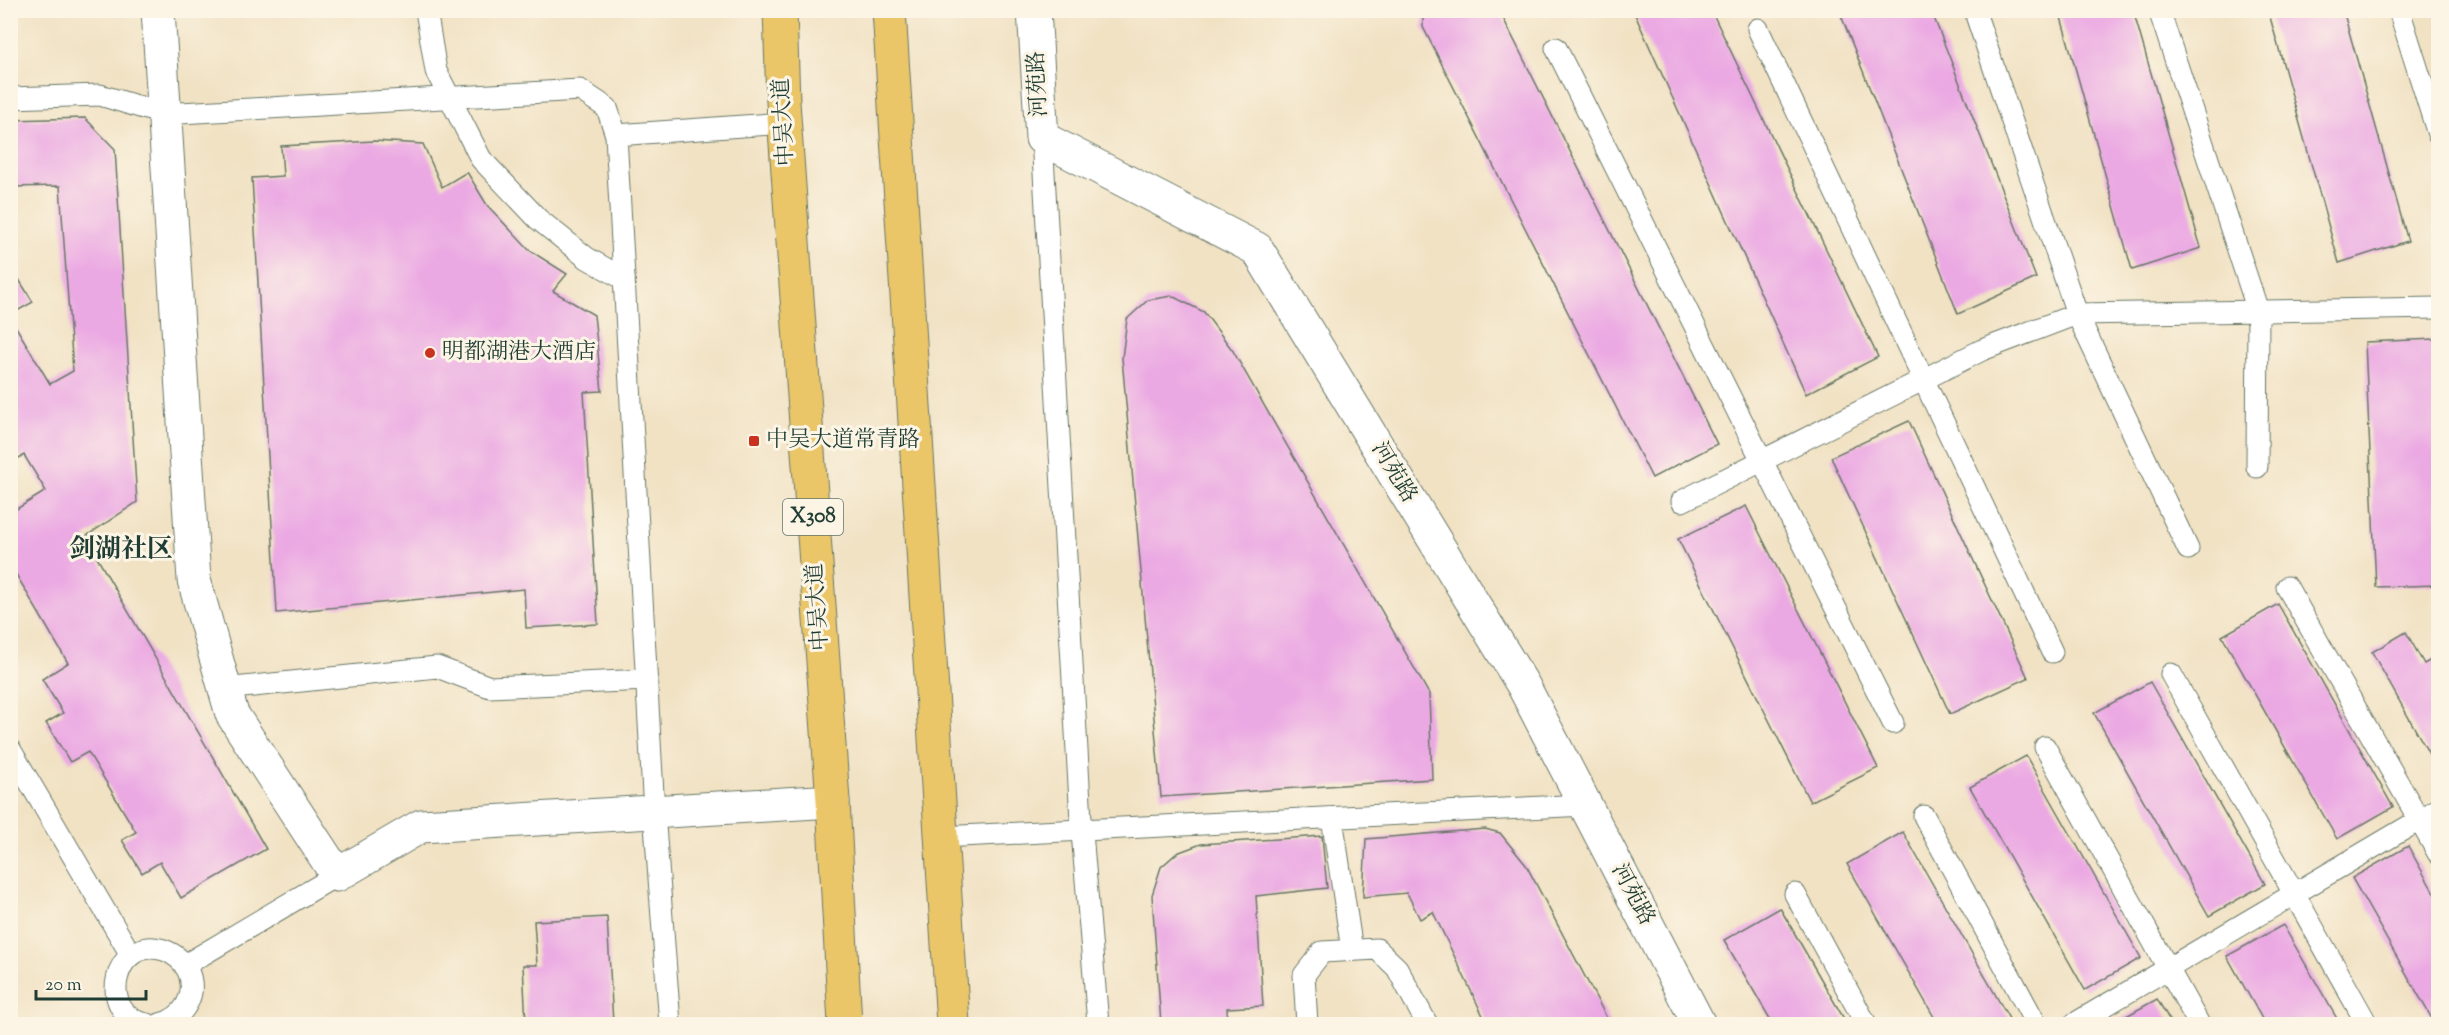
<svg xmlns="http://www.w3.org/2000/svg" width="2449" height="1035" viewBox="0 0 2449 1035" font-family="'Sorts Mill Goudy','Noto Serif SC',serif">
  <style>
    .building { fill: #eba9e3 }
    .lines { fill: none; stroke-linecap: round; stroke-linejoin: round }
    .service-casing { stroke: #687766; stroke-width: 23 }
    .minor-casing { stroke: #687766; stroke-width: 35 }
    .primary-casing { stroke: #687766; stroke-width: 35 }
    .service { stroke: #fff; stroke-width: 21 }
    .minor { stroke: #fff; stroke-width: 33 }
    .primary { stroke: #ebc669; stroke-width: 33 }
    .poi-dot { fill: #c8321e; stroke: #fcf5e5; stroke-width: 2 }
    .labels { text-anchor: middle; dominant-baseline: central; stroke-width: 6; stroke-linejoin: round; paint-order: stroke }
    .shield { fill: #fcf5e5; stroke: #617469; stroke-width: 1.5 }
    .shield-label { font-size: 21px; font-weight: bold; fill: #1f3d34 }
    .street-label { font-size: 22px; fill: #1f3d34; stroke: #fcf5e5 }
    .poi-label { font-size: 22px; fill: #1f3d34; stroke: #fcf5e5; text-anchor: start }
    .quarter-label { font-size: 26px; font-weight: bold; fill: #1f3d34; stroke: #fcf5e5 }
  </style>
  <rect width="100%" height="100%" fill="#fcf5e5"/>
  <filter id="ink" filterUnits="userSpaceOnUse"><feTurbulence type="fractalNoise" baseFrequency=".0167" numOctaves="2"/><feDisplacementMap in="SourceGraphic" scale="12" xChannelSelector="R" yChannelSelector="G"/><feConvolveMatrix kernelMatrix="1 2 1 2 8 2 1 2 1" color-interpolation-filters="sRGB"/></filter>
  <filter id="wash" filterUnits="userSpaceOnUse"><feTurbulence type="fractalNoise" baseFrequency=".008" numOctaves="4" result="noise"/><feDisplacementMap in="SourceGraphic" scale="24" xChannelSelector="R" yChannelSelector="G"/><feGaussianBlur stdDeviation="1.35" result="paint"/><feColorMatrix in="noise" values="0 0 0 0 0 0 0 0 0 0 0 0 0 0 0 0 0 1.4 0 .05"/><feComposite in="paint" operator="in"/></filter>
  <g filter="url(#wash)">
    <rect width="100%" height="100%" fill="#f1e2c4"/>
    <g id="blocks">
      <!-- building -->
      <g class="building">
        <path d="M1423,10h76l218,434 -65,34 -229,-451z"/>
        <path d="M1633,10h78l167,347 -72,37z"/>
        <path d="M1839,10h92l105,268 -78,36z"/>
        <path d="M2059,10h74l68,238 -69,22z"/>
        <path d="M2268,10h75l65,231 -69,22z"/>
        <path d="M85,118l30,31 22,353 -52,35 181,312 -85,49 -21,-36 -18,11 -20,-33 14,-8 -48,-80 -18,10 -24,-39 17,-10 -21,-34 26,-16 -58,-99v-51l36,-22 -22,-36 -14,8v-146l40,67 23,-13 -13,-185 -50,1v-67z"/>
        <path d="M374,141l49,3 19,43 25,-15 20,33 42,45 38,24 -14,17 41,24 8,76 -18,1 14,232 -72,4 -2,-39 -247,24 -25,-435 31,-2 -2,-30z"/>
        <path d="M13,270l20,32 -23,13v-44z"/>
        <path d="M1172,296l32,16 29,39 196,343 3,85 -271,18 -39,-439 5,-39 21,-19z"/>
        <path d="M2436,339l2,63v183l-62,2 -11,-245z"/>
        <path d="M1909,421l119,257 -78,36 -119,-257z"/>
        <path d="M1746,506l132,262 -68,34 -132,-263z"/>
        <path d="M2278,604l115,203 -56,32 -115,-203z"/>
        <path d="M2406,632l18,32 14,-8v114l-66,-118z"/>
        <path d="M2150,682l115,202 -56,32 -115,-203z"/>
        <path d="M2026,756l115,202 -56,32 -115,-203z"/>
        <path d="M1485,829l15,4 26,32 84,159h-123l-54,-112 -13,7 -13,-26 -44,4 3,-58z"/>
        <path d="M1903,832l109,192h-74l-91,-160z"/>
        <path d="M1322,836l5,52 -71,8 7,110 -36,2 1,16h-67l-9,-129 9,-28 16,-14 24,-9z"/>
        <path d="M2408,846l30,54v124h-3l-83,-146z"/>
        <path d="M1780,908l67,116h-74l-49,-84z"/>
        <path d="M607,917l6,107h-87l-3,-59h14l-3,-44z"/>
        <path d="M2283,925l57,99h-75l-38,-68z"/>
        <path d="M2157,999l15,25h-60z"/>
      </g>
    </g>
  </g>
  <g filter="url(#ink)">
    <use href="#blocks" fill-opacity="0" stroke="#687766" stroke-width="1.5"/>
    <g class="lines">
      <!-- service casing -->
      <g class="service-casing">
        <g id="service">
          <path d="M426,10l10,61 45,88 57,60 49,39 37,21"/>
          <path d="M2159,10l99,301 -1,156"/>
          <path d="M2399,10l39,124"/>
          <path d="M1977,18l100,296 111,235"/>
          <path d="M1758,29l294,623"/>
          <path d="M1556,48l337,675"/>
          <path d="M10,98l90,-3 63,19 417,-24 27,18 9,27 38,677 16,212"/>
          <path d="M616,135l169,-12"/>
          <path d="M1042,138l39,682 17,204"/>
          <path d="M1682,501l300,-151 95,-36 361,-6"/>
          <path d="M2287,587l151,266"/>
          <path d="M2171,674l196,350"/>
          <path d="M224,689l213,-22 53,20 157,-7"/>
          <path d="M2045,747l154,277"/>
          <path d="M10,749l121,206"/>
          <path d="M1924,816l112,208"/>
          <path d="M1332,818l20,132"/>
          <path d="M941,837l644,-32"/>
          <path d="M1795,894l71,130"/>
          <path d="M185,965l152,-90"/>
          <path d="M147,1024c-52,-8 -33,-90 17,-74 11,4 19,11 24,21 10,24 -4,47 -28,53"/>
          <path d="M1307,1024l-3,-49 18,-23 55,-3 20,19 30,56"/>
          <path d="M2074,1024l364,-215"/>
        </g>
      </g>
      <!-- minor casing -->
      <g class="minor-casing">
        <g id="minor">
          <path d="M158,10l36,570 38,134 105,161 84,-49 412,-25"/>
          <path d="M1034,10l8,128 215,111 266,436 176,339"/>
        </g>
      </g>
      <!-- primary casing -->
      <g class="primary-casing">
        <g id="primary">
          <path d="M780,10l3,92 50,699 12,223"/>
          <path d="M889,10l64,1014"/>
        </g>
      </g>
      <!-- service -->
      <use href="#service" class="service"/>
      <!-- minor -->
      <use href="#minor" class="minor"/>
      <!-- primary -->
      <use href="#primary" class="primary"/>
    </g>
  </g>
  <!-- markers -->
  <g class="poi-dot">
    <circle cx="430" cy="353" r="6"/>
    <rect x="748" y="435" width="12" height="12" rx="3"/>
  </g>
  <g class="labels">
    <!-- shield labels -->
    <rect class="shield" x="783" y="499" width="60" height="36" rx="4.5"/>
    <g class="shield-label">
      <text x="813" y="517">X308</text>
    </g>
    <!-- street labels -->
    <g class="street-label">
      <text transform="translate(1039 84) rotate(-93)">河苑路</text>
      <text transform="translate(785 122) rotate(-93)">中吴大道</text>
      <text transform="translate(1393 473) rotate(59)">河苑路</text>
      <text transform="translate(819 607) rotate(-94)">中吴大道</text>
      <text transform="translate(1632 895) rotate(62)">河苑路</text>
    </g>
    <!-- poi labels -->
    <g class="poi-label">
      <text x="442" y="353">明都湖港大酒店</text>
      <text x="766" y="441">中吴大道常青路</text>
    </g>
    <!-- quarter labels -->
    <g class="quarter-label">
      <text x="121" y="550">剑湖社区</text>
    </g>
  </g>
  <!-- margin -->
  <rect width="2449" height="1035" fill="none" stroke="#fcf5e5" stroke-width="36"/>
  <!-- scale -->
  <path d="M36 990v9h110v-9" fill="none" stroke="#1f3d34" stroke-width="3"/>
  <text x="45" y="990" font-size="18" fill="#1f3d34" stroke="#fcf5e5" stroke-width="4.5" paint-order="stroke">20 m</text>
</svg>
